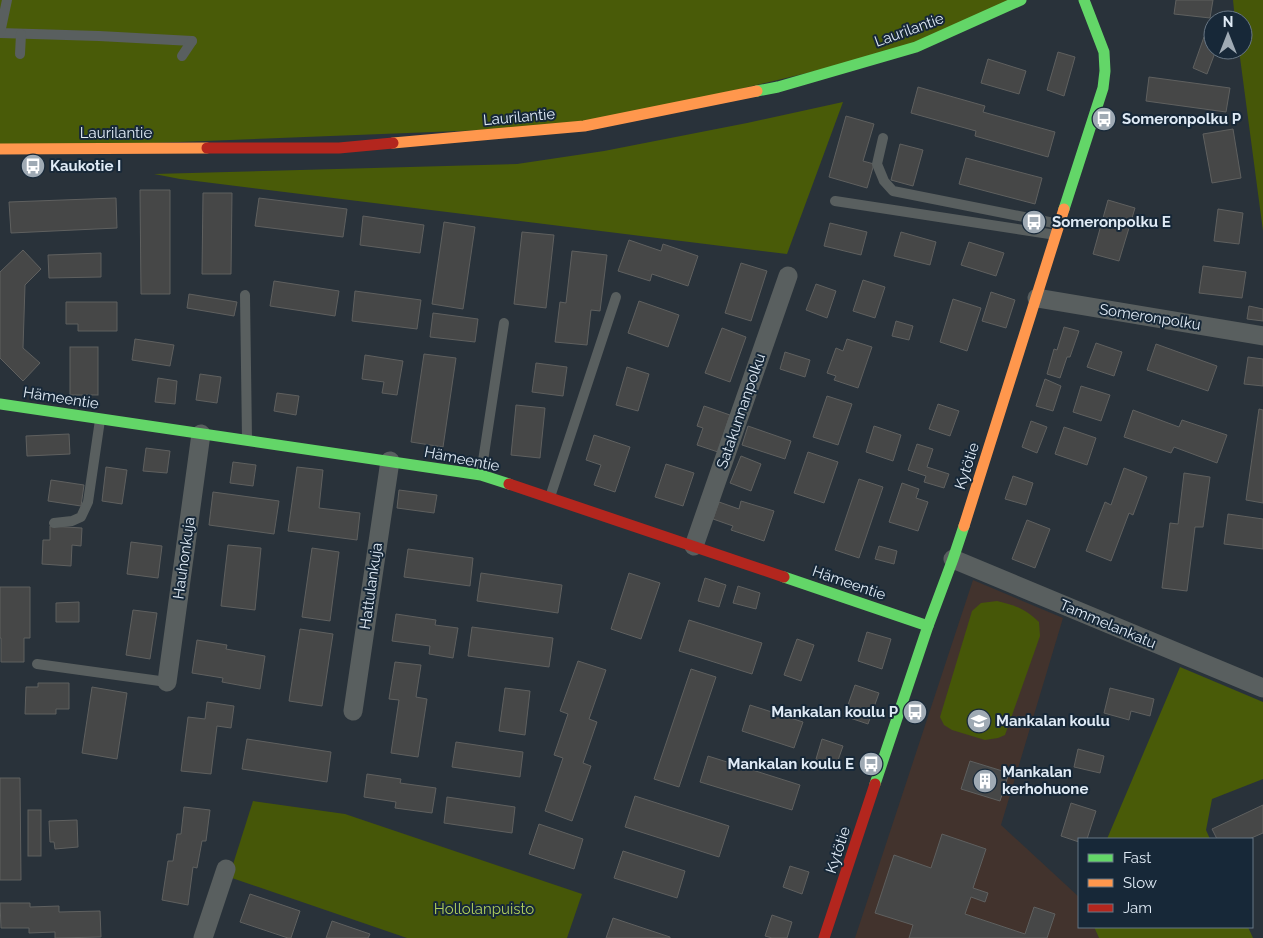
<svg xmlns="http://www.w3.org/2000/svg" width="1263" height="938" viewBox="0 0 1263 938" font-family="Raleway,sans-serif">
  <style>
    .education { fill: #42332d }
    .green { fill: #465708 }
    .forest { fill: #495b08 }
    .building { fill: #464747; stroke: #5f605f }
    .lines { fill: none; stroke-linecap: round; stroke-linejoin: round }
    .lane { stroke: #595f5f; stroke-width: 10 }
    .street { stroke: #595f5f; stroke-width: 19 }
    .fast { stroke: #63d668; stroke-width: 11 }
    .slow { stroke: #ff974d; stroke-width: 11 }
    .jam { stroke: #b3261e; stroke-width: 11 }
    .labels { text-anchor: middle; dominant-baseline: central; stroke-width: 4; stroke-linejoin: round; paint-order: stroke }
    .street-label { font-size: 15px; fill: #dfeaf5; stroke: #172838 }
    .poi-label { font-size: 15px; font-weight: bold; fill: #dfeaf5; stroke: #172838; text-anchor: start }
    .park-label { font-size: 15px; fill: #afcd5d; stroke: #172838 }
  </style>
  <rect width="100%" height="100%" fill="#29323a"/>
  <!-- education -->
  <path class="education" d="M973,580l90,38 -62,207 78,72v30h15l5,11h-244z"/>
  <!-- green -->
  <g class="green">
    <path d="M1233,0h30v231l-24,-181h4v-30h-8z"/>
    <path d="M997,601c18,4 28,8 42,21l1,14 -35,99 -7,3 -13,2 -33,-10 -8,-5 -4,-8 32,-106 9,-8z"/>
    <path d="M253,801l92,13 237,80 -15,44h-160l-178,-61z"/>
  </g>
  <!-- forest -->
  <g class="forest">
    <path d="M0,0h1021l-105,47 -332,79 -584,23z"/>
    <path d="M843,102l-56,152 -607,-75 -26,-5 363,-10 87,-13 143,-28z"/>
    <path d="M1180,667l83,35v77l-51,20 -6,31 4,9h-103z"/>
    <path d="M1094,927h154l5,11h-154z"/>
  </g>
  <!-- building -->
  <g class="building">
    <path d="M1176,0h37l-3,18 -36,-4z"/>
    <path d="M1204,37l9,3v10h3l-9,24 -14,-6z"/>
    <path d="M1058,52l17,5 -11,39 -17,-6z"/>
    <path d="M988,59l38,12 -7,23 -38,-11z"/>
    <path d="M1149,77l81,11 -4,24 -80,-11z"/>
    <path d="M918,87l67,19 -2,6 72,20 -7,25 -73,-21 1,-5 -65,-18z"/>
    <path d="M846,116l28,8 -11,37 11,3 -7,24 -38,-11z"/>
    <path d="M1233,129l8,49 -29,5 -9,-49z"/>
    <path d="M900,144l23,6 -10,36 -22,-6z"/>
    <path d="M966,158l76,20 -7,26 -76,-20z"/>
    <path d="M140,190h30v104h-29z"/>
    <path d="M203,193h29l-1,81h-29z"/>
    <path d="M116,198l1,30 -106,5 -2,-31z"/>
    <path d="M259,198l88,11 -4,28 -88,-11z"/>
    <path d="M1108,200l27,8 -16,53 -26,-7z"/>
    <path d="M1218,209l25,4 -4,31 -25,-3z"/>
    <path d="M363,216l61,9 -4,28 -60,-8z"/>
    <path d="M444,222l31,5 -12,82 -31,-5z"/>
    <path d="M830,223l37,9 -6,23 -37,-9z"/>
    <path d="M522,232l32,3 -8,73 -32,-4z"/>
    <path d="M901,232l35,10 -6,23 -36,-9z"/>
    <path d="M629,240l32,11 2,-7 35,12 -10,30 -36,-12 -2,7 -32,-10z"/>
    <path d="M969,242l35,11 -8,23 -35,-11z"/>
    <path d="M23,250l18,19 -16,16 -2,63 17,15 -17,18 -23,-23v-86z"/>
    <path d="M572,251l35,4 -7,56 -9,-1 -4,35 -32,-3 5,-40 6,1z"/>
    <path d="M101,253v24l-52,1 -1,-23z"/>
    <path d="M741,263l26,8 -16,50 -26,-8z"/>
    <path d="M1203,266l43,6 -4,26 -43,-5z"/>
    <path d="M863,280l22,7 -10,31 -22,-7z"/>
    <path d="M274,281l65,10 -4,25 -65,-10z"/>
    <path d="M816,284l20,7 -9,27 -21,-8z"/>
    <path d="M355,291l66,9 -4,29 -65,-8z"/>
    <path d="M991,292l24,8 -9,28 -24,-7z"/>
    <path d="M189,294l48,8 -3,14 -47,-8z"/>
    <path d="M953,299l28,9 -14,43 -27,-9z"/>
    <path d="M639,301l40,14 -11,32 -40,-14z"/>
    <path d="M66,302h51v29h-39v-7h-12z"/>
    <path d="M1249,306l14,3v12l-16,-2z"/>
    <path d="M433,313l45,6 -3,23 -45,-5z"/>
    <path d="M896,321l17,5 -4,14 -17,-4z"/>
    <path d="M1064,327l15,4 -9,26h-3l-7,21 -13,-4 7,-25 3,1z"/>
    <path d="M722,328l24,9 -16,45 -25,-9z"/>
    <path d="M135,339l39,6 -4,21 -38,-6z"/>
    <path d="M847,339l25,8 -14,41 -24,-8 2,-4 -9,-3 9,-25 7,3z"/>
    <path d="M1096,343l26,9 -8,24 -27,-9z"/>
    <path d="M1156,344l61,22 -9,25 -61,-21z"/>
    <rect x="70" y="347" width="28" height="48"/>
    <path d="M785,352l25,8 -5,17 -25,-8z"/>
    <path d="M424,354l32,4 -13,89 -32,-5z"/>
    <path d="M365,355l38,6 -6,34 -15,-2 2,-11 -22,-3z"/>
    <path d="M1248,357l15,2v27l-19,-2z"/>
    <path d="M536,363l31,4 -4,29 -31,-4z"/>
    <path d="M627,367l22,7 -11,37 -22,-6z"/>
    <path d="M200,374l21,3 -4,26 -21,-3z"/>
    <path d="M158,378l19,3 -2,23 -20,-2z"/>
    <path d="M1045,379l16,7 -8,25 -17,-5z"/>
    <path d="M1081,386l29,9 -9,26 -28,-9z"/>
    <path d="M277,393l22,3 -3,19 -22,-4z"/>
    <path d="M827,396l25,8 -14,41 -25,-8z"/>
    <path d="M938,404l21,7 -9,25 -21,-7z"/>
    <path d="M516,405l29,3 -5,50 -29,-3z"/>
    <path d="M704,406l26,9 -12,37 -21,-7 6,-17 -6,-2z"/>
    <path d="M1259,409l4,1v93l-17,-3z"/>
    <path d="M1133,410l46,17 3,-7 45,15 -10,28 -43,-16 -3,6 -47,-16z"/>
    <path d="M1031,421l16,6 -10,26 -15,-6z"/>
    <path d="M748,426l43,15 -6,18 -43,-14z"/>
    <path d="M874,426l27,9 -8,26 -27,-9z"/>
    <path d="M1064,427l32,11 -9,27 -32,-11z"/>
    <path d="M69,434l1,20 -43,2 -1,-20z"/>
    <path d="M594,435l36,12 -15,45 -21,-7 7,-20 -15,-5z"/>
    <path d="M917,444l16,5 -6,18 22,7 -5,14 -20,-6 2,-6 -18,-6z"/>
    <path d="M146,448l24,3 -3,22 -24,-2z"/>
    <path d="M808,452l30,10 -14,41 -30,-10z"/>
    <path d="M741,456l20,8 -10,27 -21,-8z"/>
    <path d="M233,462l23,3 -3,21 -23,-3z"/>
    <path d="M666,464l28,9 -11,33 -28,-9z"/>
    <path d="M106,467l21,3 -5,34 -20,-3z"/>
    <path d="M297,467l26,3 -4,38 41,5 -3,27 -69,-9z"/>
    <path d="M1124,468l23,9 -14,38 -4,-2 -18,48 -25,-10 19,-49 6,3z"/>
    <path d="M1184,473l26,4 -7,50h-8l-8,64 -25,-3 8,-65 8,1z"/>
    <path d="M1013,476l20,7 -7,22 -21,-6z"/>
    <path d="M859,479l24,8 -24,71 -24,-8z"/>
    <path d="M51,480l33,5 -3,21 -33,-5z"/>
    <path d="M902,483l17,6 -3,9 12,4 -10,29 -29,-9z"/>
    <path d="M399,490l38,5 -3,18 -37,-5z"/>
    <path d="M213,492l66,9 -5,33 -65,-9z"/>
    <path d="M741,501l33,10 -10,30 -33,-11 2,-4 -20,-7 6,-17 20,7z"/>
    <path d="M1228,514l35,5v30l-39,-5z"/>
    <path d="M1027,520l23,9 -15,39 -23,-9z"/>
    <path d="M50,526l32,2 -1,18 -9,-1 -1,21 -29,-2 1,-24h7z"/>
    <path d="M131,542l31,4 -4,32 -31,-4z"/>
    <path d="M228,545l33,3 -6,62 -34,-4z"/>
    <path d="M879,546l18,5 -3,13 -19,-5z"/>
    <path d="M312,548l27,4 -9,69 -28,-4z"/>
    <path d="M408,549l65,9 -3,28 -66,-9z"/>
    <path d="M481,573l81,12 -4,28 -81,-12z"/>
    <path d="M629,573l31,10 -19,56 -30,-10z"/>
    <path d="M705,578l21,7 -7,22 -21,-6z"/>
    <path d="M738,586l22,7 -4,16 -23,-6z"/>
    <path d="M0,587h30v51h-6v24h-23v-24h-1z"/>
    <path d="M79,602v20h-23v-19z"/>
    <path d="M133,610l24,3 -7,46 -24,-4z"/>
    <path d="M396,614l40,6 -1,5 23,3 -5,30 -24,-4 1,-8 -38,-5z"/>
    <path d="M689,620l73,23 -10,31 -73,-23z"/>
    <path d="M472,627l81,11 -4,29 -81,-11z"/>
    <path d="M300,629l33,5 -11,72 -33,-5z"/>
    <path d="M867,632l24,7 -9,30 -24,-8z"/>
    <path d="M797,639l17,6 -13,36 -17,-6z"/>
    <path d="M197,640l30,5 -1,4 39,7 -5,33 -38,-7 1,-4 -31,-5z"/>
    <path d="M578,661l28,9 -17,49 8,3 -14,41 8,3 -19,55 -27,-10 18,-53 -9,-3 14,-41 -8,-3z"/>
    <path d="M395,662l26,3 -5,32 11,2 -9,58 -27,-4 8,-53 -10,-1z"/>
    <path d="M691,669l25,8 -37,110 -25,-8z"/>
    <path d="M38,683h31v26h-13v5h-31l1,-27h12z"/>
    <path d="M855,685l24,8 -11,31 -24,-8z"/>
    <path d="M92,687l35,6 -10,66 -35,-6z"/>
    <path d="M505,688l25,3 -5,44 -26,-4z"/>
    <path d="M1110,688l44,11 -4,17 -19,-5 -2,9 -25,-7z"/>
    <path d="M207,702l27,4 -3,22 -14,-2 -6,48 -30,-3 7,-54 17,2z"/>
    <path d="M750,705l53,17 -9,26 -52,-17z"/>
    <path d="M247,739l84,13 -4,30 -85,-13z"/>
    <path d="M822,739l21,7 -7,20 -20,-7z"/>
    <path d="M456,742l67,10 -3,25 -68,-10z"/>
    <path d="M1078,749l26,7 -4,17 -26,-6z"/>
    <path d="M708,756l92,29 -8,25 -92,-28z"/>
    <path d="M970,761l39,12 -9,28 -39,-12z"/>
    <path d="M367,774l34,5 -1,4 36,5 -4,25 -37,-5 1,-6 -32,-5z"/>
    <path d="M0,778h20l1,102h-21z"/>
    <path d="M635,796l94,30 -10,31 -94,-30z"/>
    <path d="M447,797l68,10 -3,26 -68,-10z"/>
    <path d="M1071,803l25,8 -9,28h-8v3l-18,-6z"/>
    <path d="M1263,805v28l-14,6h-32l-5,-10z"/>
    <path d="M184,807l26,3 -4,31h-4l-5,27 -4,-1 -5,38 -26,-5 6,-39h5l4,-27h4z"/>
    <rect x="28" y="810" width="13" height="46"/>
    <path d="M77,820l1,27 -23,2 -1,-7h-4l-1,-21z"/>
    <path d="M539,824l44,15 -9,30 -45,-15z"/>
    <path d="M942,834l44,15 -13,39 15,5 -3,9 -14,-5 -6,17 60,20 9,-27 21,7 -8,24h-138l4,-13 -38,-12 19,-58 37,13z"/>
    <path d="M623,851l62,20 -8,27 -63,-20z"/>
    <path d="M790,866l19,6 -7,22 -19,-7z"/>
    <path d="M250,894l50,17 -9,27h-3l-48,-16z"/>
    <path d="M0,903h30v4l29,-1v6l41,-1 1,26 -46,1v-6l-26,1v-5h-28z"/>
    <path d="M772,915l20,7 -5,16h-15l-7,-2z"/>
    <path d="M613,918l57,19v1h-64z"/>
    <path d="M332,921l38,13 -2,4h-42z"/>
  </g>
  <g class="lines">
    <!-- lane -->
    <g class="lane">
      <path d="M0,33l99,3 93,5"/>
      <path d="M0,33l7,-33"/>
      <path d="M20,54l1,-20"/>
      <path d="M182,56l10,-15"/>
      <path d="M883,138l-6,26 7,17 9,10 166,33"/>
      <path d="M835,201l221,34"/>
      <path d="M245,295l2,144"/>
      <path d="M481,474l23,-151"/>
      <path d="M550,497l66,-200"/>
      <path d="M54,523l18,-2 9,-4 7,-15 12,-82"/>
      <path d="M37,664l130,18"/>
    </g>
    <!-- street -->
    <g class="street">
      <path d="M1037,298l226,38"/>
      <path d="M694,546l94,-270"/>
      <path d="M953,559l310,129"/>
      <path d="M167,682l34,-248"/>
      <path d="M353,711l37,-250"/>
      <path d="M203,938l23,-69"/>
    </g>
    <!-- fast -->
    <g class="fast">
      <path d="M757,91l21,-4 138,-40 105,-47"/>
      <path d="M1064,209l39,-121 2,-17 -1,-19 -20,-52"/>
      <path d="M0,404l481,71 28,9"/>
      <path d="M784,577l144,49"/>
      <path d="M875,784l53,-158 25,-67 11,-33"/>
    </g>
    <!-- slow -->
    <g class="slow">
      <path d="M393,143l191,-17 173,-35"/>
      <path d="M0,149l207,-1"/>
      <path d="M964,526l100,-317"/>
    </g>
    <!-- jam -->
    <g class="jam">
      <path d="M207,148h132l54,-5"/>
      <path d="M509,484l275,93"/>
      <path d="M824,938l51,-154"/>
    </g>
  </g>
  <!-- icons -->
  <defs>
    <g id="bus-disc" transform="scale(1.25)"><circle r="9.5" fill="#9faab4" stroke="#172838"/><path d="M-5-6H5V4H4V6H2V4H-2V6H-4V4H-5ZM-3.5-4V0h7V-4ZM-3.5 1.2v1.5H-2V1.2ZM2 1.2v1.5H3.5V1.2Z" fill="#fff"/></g>
    <g id="school-disc" transform="scale(1.25)"><circle r="9.5" fill="#9faab4" stroke="#172838"/><path d="M0-5L7-2L0 1L-7-2ZM-4 1L0 2.5L4 1V4Q0 6-4 4Z" fill="#fff"/></g>
    <g id="building-disc" transform="scale(1.25)"><circle r="9.5" fill="#9faab4" stroke="#172838"/><path d="M-4-6H4V6H1V3H-1V6H-4ZM-2.5-4.3h1.7v1.8h-1.7ZM.8-4.3h1.7v1.8H.8ZM-2.5-1h1.7V.8h-1.7ZM.8-1h1.7V.8H.8Z" fill="#fff"/></g>
  </defs>
  <g fill-rule="evenodd">
    <use href="#bus-disc" x="1104" y="119"/>
    <use href="#bus-disc" x="33" y="166"/>
    <use href="#bus-disc" x="1034" y="222"/>
    <use href="#bus-disc" x="915" y="712"/>
    <use href="#school-disc" x="979" y="721"/>
    <use href="#bus-disc" x="871" y="764"/>
    <use href="#building-disc" x="985" y="781"/>
  </g>
  <g class="labels">
    <!-- street labels -->
    <g class="street-label">
      <text transform="translate(909 30) rotate(-20)">Laurilantie</text>
      <text transform="translate(519 117) rotate(-5)">Laurilantie</text>
      <text x="116" y="133">Laurilantie</text>
      <text transform="translate(1150 317) rotate(9)">Someronpolku</text>
      <text transform="translate(61 398) rotate(9)">Hämeentie</text>
      <text transform="translate(741 411) rotate(-71)">Satakunnanpolku</text>
      <text transform="translate(462 459) rotate(11)">Hämeentie</text>
      <text transform="translate(967 466) rotate(-72)">Kytötie</text>
      <text transform="translate(184 558) rotate(-82)">Hauhonkuja</text>
      <text transform="translate(849 583) rotate(19)">Hämeentie</text>
      <text transform="translate(371 586) rotate(-82)">Hattulankuja</text>
      <text transform="translate(1108 624) rotate(23)">Tammelankatu</text>
      <text transform="translate(838 850) rotate(-72)">Kytötie</text>
    </g>
    <!-- poi labels -->
    <g class="poi-label">
      <text x="1122" y="119">Someronpolku P</text>
      <text x="50" y="166">Kaukotie I</text>
      <text x="1052" y="222">Someronpolku E</text>
      <text x="898" y="712" text-anchor="end">Mankalan koulu P</text>
      <text x="996" y="721">Mankalan koulu</text>
      <text x="854" y="764" text-anchor="end">Mankalan koulu E</text>
      <text x="1002" y="772">Mankalan<tspan x="1002" dy="17">kerhohuone</tspan></text>
    </g>
    <!-- park labels -->
    <g class="park-label">
      <text x="484" y="909">Hollolanpuisto</text>
    </g>
  </g>
  <!-- legend -->
  <rect x="1078" y="838" width="175" height="90" fill="#172838" stroke="#677684"/>
  <rect x="1088" y="854" width="25" height="8" fill="#63d668" stroke="#677684"/>
  <text x="1123" y="863" font-size="15" fill="#dfeaf5">Fast</text>
  <rect x="1088" y="879" width="25" height="8" fill="#ff974d" stroke="#677684"/>
  <text x="1123" y="888" font-size="15" fill="#dfeaf5">Slow</text>
  <rect x="1088" y="904" width="25" height="8" fill="#b3261e" stroke="#677684"/>
  <text x="1123" y="913" font-size="15" fill="#dfeaf5">Jam</text>
  <!-- north arrow -->
  <g transform="translate(1228 35)"><circle r="24" fill="#172838" stroke="#677684"/>
  <path d="M0-4L9 19L0 12L-9 19Z" fill="#9faab4"/>
  <text y="-8" font-size="14" font-weight="bold" text-anchor="middle" fill="#dfeaf5">N</text>
  </g>
</svg>
